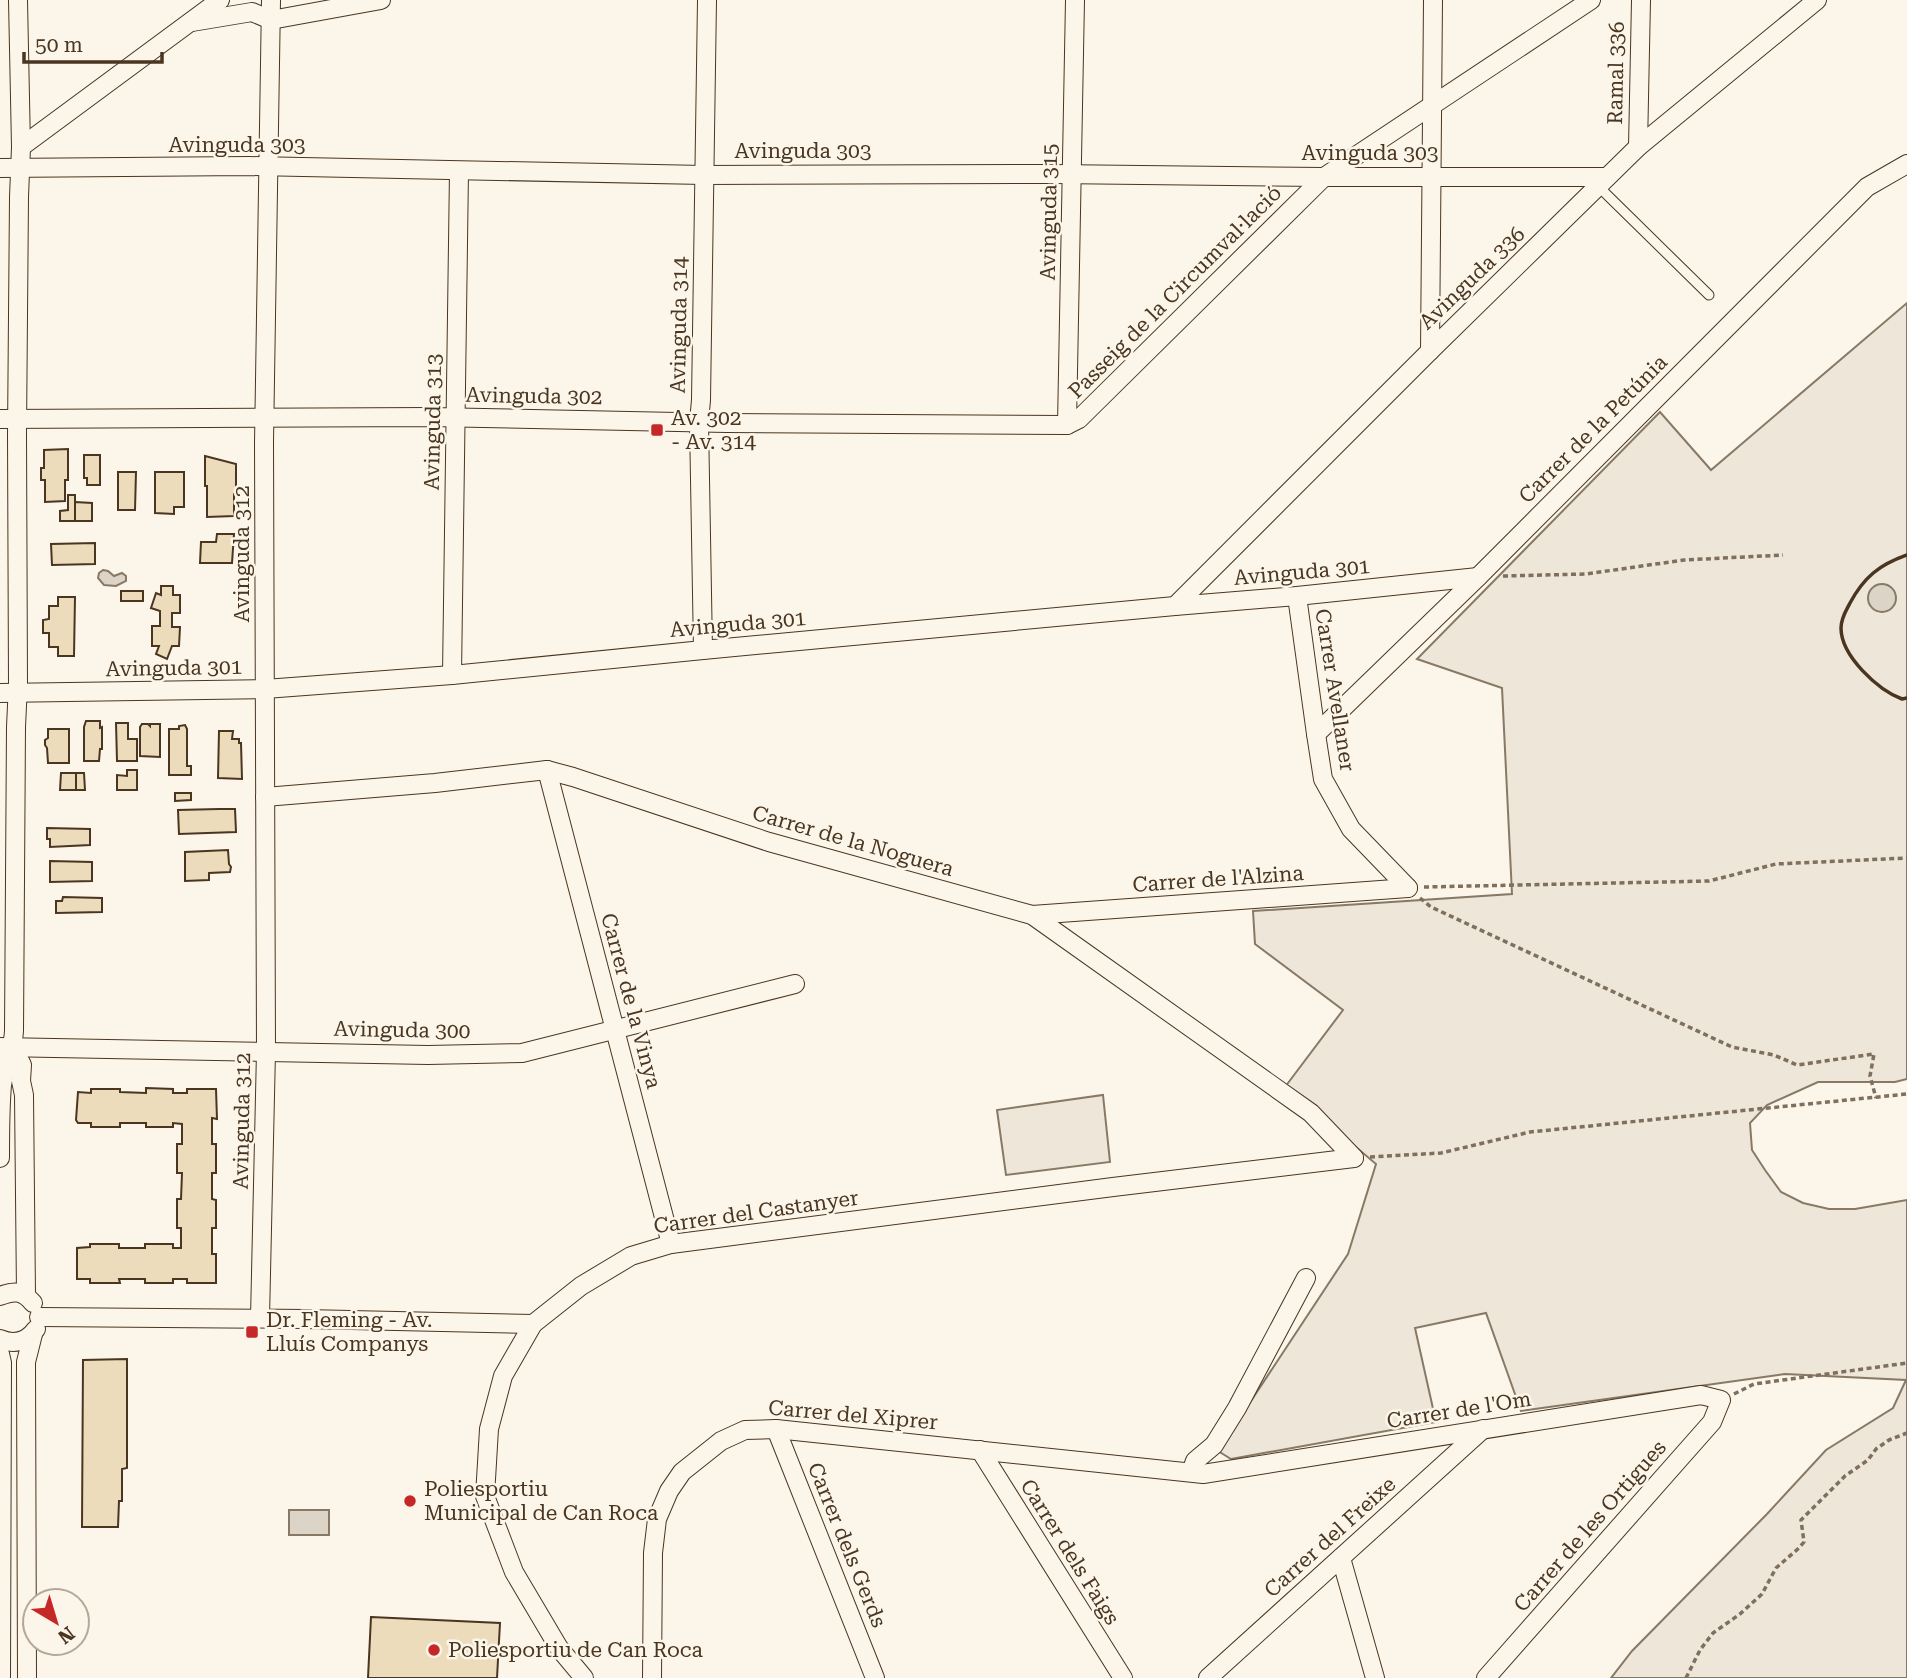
<svg xmlns="http://www.w3.org/2000/svg" width="1907" height="1678" viewBox="0 0 1907 1678" font-family="'Roboto Serif',serif">
  <style>
    .green { fill: #ede6d9; stroke: #887966; stroke-width: 2 }
    .water { fill: #dcd4c6; stroke: #887966; stroke-width: 2 }
    .building { fill: #ecdcbc; stroke: #4a3520; stroke-width: 2 }
    .lines { fill: none; stroke-linecap: round; stroke-linejoin: round }
    .lane-casing { stroke: #4a3520; stroke-width: 11 }
    .street-casing { stroke: #4a3520; stroke-width: 20 }
    .path { stroke: #7f6f5c; stroke-width: 3.5; stroke-dasharray: 5 3.5; stroke-linecap: butt }
    .lane { stroke: #fbf6e9; stroke-width: 9 }
    .street { stroke: #fbf6e9; stroke-width: 18 }
    .wall { stroke: #4a3520; stroke-width: 3.5 }
    .poi-dot { fill: #c62828; stroke: #fbf6e9; stroke-width: 2.5 }
    .labels { text-anchor: middle; dominant-baseline: central; stroke-width: 5; stroke-linejoin: round; paint-order: stroke }
    .street-label { font-size: 21px; fill: #4a3520; stroke: #fbf6e9 }
    .poi-label { font-size: 21px; fill: #4a3520; stroke: #fbf6e9; text-anchor: start }
  </style>
  <rect width="100%" height="100%" fill="#fbf6e9"/>
  <!-- green -->
  <g class="green">
    <path d="M1907,303v776l-12,3h-77l-51,23 -17,18 2,27 13,20 16,22 22,11 26,6h26l52,-9v478h-296l21,-27 135,-137 59,-64 67,-42 13,-28 -121,-6 -264,37 -35,-98 -71,15 21,94 -205,37 -13,-8 130,-197 28,-90 -91,-77 58,-77 -88,-66 -2,-33 259,-17 -10,-206 -85,-29 243,-247 51,58z"/>
    <path d="M1103,1095l7,67 -104,13 -9,-65z"/>
  </g>
  <!-- water -->
  <g class="water">
    <path d="M103,570l5,1 6,5 8,-3 4,3v5l-10,5 -12,-1 -6,-7 1,-5z"/>
    <circle cx="1882" cy="598" r="14"/>
    <rect x="289" y="1510" width="40" height="25"/>
  </g>
  <!-- building -->
  <g class="building">
    <path d="M68,449v31h-3v21l-20,1v-22h-4v-12h3v-18z"/>
    <path d="M84,455h16v30h-13v-7h-3z"/>
    <path d="M205,456l31,8v30h-2v22l-27,1v-31h-2z"/>
    <path d="M118,472h18l-1,38h-17z"/>
    <path d="M155,472h29v35h-10v7l-19,-1z"/>
    <path d="M68,495h7v26h-15v-10l8,-1z"/>
    <path d="M75,502l17,1v18h-17z"/>
    <path d="M217,534h17l-2,29h-32l1,-21h15z"/>
    <path d="M95,543v21l-43,1 -1,-21z"/>
    <path d="M161,586h12v9h7v18h-8v14h8l-1,19h-7l-5,13 -11,-5 3,-8h-7v-20h8v-15l-9,-3 5,-15 5,2z"/>
    <rect x="121" y="591" width="22" height="10"/>
    <path d="M58,597h17l-1,59h-16v-9h-9v-14h-6v-13l6,-1v-13h9z"/>
    <path d="M86,721h14v7l2,-1v22h-2l-1,12h-15v-34z"/>
    <path d="M116,723h12v16h9v22h-20z"/>
    <path d="M142,724h6l2,2v-2h10v33l-20,-1v-29z"/>
    <path d="M185,725l2,4v37h4v9h-22v-46h10v-3z"/>
    <path d="M48,729h21v34h-21l-1,-15 -2,-3v-5l3,-2z"/>
    <path d="M219,731h14l-1,8h7v4h2l1,36 -24,-1z"/>
    <path d="M127,770h10v20h-20v-15l10,1z"/>
    <path d="M61,773h15v17h-16z"/>
    <path d="M76,773h8l1,17h-9z"/>
    <path d="M175,793h16v7l-16,1z"/>
    <path d="M219,809h16l1,23 -57,2 -1,-24z"/>
    <path d="M47,828l43,1v16l-40,2v-8h-3z"/>
    <path d="M228,850l1,14 2,3 -1,5 -21,1v7l-24,1v-29z"/>
    <path d="M50,861l42,1v19l-42,1z"/>
    <path d="M63,897l39,1v14l-46,1v-12h6z"/>
    <path d="M146,1088l27,1v4h14v-4h29l1,30 -5,-1v26h4v29h-4v26l4,1v28h-4v26h4v29h-29v-4h-14v4h-28v-4h-26l1,4h-30v-4h-13v-31l13,-1v-3h29v4h26v-4h28v4h8v-20h-4v-29h4l1,-26h-5v-29h5v-20l-9,-1v4h-27v-4h-26v4h-29v-4h-13l-2,-3 2,-28 13,1v-4h29v3l26,1z"/>
    <path d="M127,1359v109l-5,1v32h-3l-1,26h-36l1,-167z"/>
    <path d="M371,1617l129,6 -3,55h-129z"/>
  </g>
  <g class="lines">
    <!-- lane casing -->
    <g class="lane-casing">
      <path id="lane" d="M1598,186l111,109"/>
    </g>
    <!-- street casing -->
    <g class="street-casing">
      <g id="street">
        <path d="M192,22l60,-10 19,8 110,-20"/>
        <path d="M21,147l199,-147"/>
        <path d="M1638,147l3,-147"/>
        <path d="M0,168l249,-2 455,9 350,-1 270,3h283"/>
        <path d="M1430,351l3,-351"/>
        <path d="M0,419l431,-2 295,6 341,2 12,-6 245,-242 267,-177"/>
        <path d="M1067,425l8,-425"/>
        <path d="M1297,596l19,138 7,45 28,50 57,59"/>
        <path d="M1175,606l255,-255 208,-204 179,-147"/>
        <path d="M703,650l-4,-228 2,-22 6,-400"/>
        <path d="M452,675l7,-504"/>
        <path d="M0,693l265,-4 187,-14 251,-25 472,-44 122,-10 181,-19"/>
        <path d="M1316,734l162,-157 389,-390 40,-23"/>
        <path d="M547,770l124,474"/>
        <path d="M265,797l170,-14 112,-13 26,7 196,65 263,73 279,198 43,45"/>
        <path d="M1032,915l376,-27"/>
        <path d="M0,1047l428,8 94,-2 273,-69"/>
        <path d="M13,1047l9,18 -1,16 3,14 2,200"/>
        <path d="M0,1158c0,-24 0,-49 2,-73 3,-19 11,-34 12,-54l2,-304 2,-43 -1,-250 2,-237 2,-50 -3,-147"/>
        <path d="M0,1296c15,-6 23,-5 33,7"/>
        <path d="M39,1317l266,2 228,5"/>
        <path d="M260,1318l6,-267 -2,-608 7,-443"/>
        <path d="M0,1339c14,6 27,3 36,-10"/>
        <path d="M0,1354l2,9 -1,315"/>
        <path d="M776,1429l99,249"/>
        <path d="M980,1450l143,228"/>
        <path d="M1191,1472l4,-11 19,-16 23,-37 69,-130"/>
        <path d="M1341,1558l34,120"/>
        <path d="M27,1678l-1,-316 7,-28"/>
        <path d="M584,1678l-25,-30 -45,-76 -29,-76 4,-67 14,-53 30,-52 48,-38 50,-30 40,-12 442,-57 241,-29"/>
        <path d="M652,1678l1,-125 4,-34 12,-28 13,-19 39,-31 24,-11 31,-1 427,45 498,-79 20,5 -9,22 -226,256"/>
        <path d="M1208,1678l275,-249"/>
      </g>
    </g>
    <!-- path -->
    <g class="path">
      <path d="M1503,576l83,-2 98,-14 99,-5"/>
      <path d="M1424,887l285,-6 67,-17 131,-6"/>
      <path d="M1420,898l11,9 301,140 42,8 23,10 77,-11 -4,22 6,22"/>
      <path d="M1370,1157l71,-4 89,-21 377,-38"/>
      <path d="M1734,1394l20,-10 153,-21"/>
      <path d="M1686,1678l14,-28 13,-17 27,-19 22,-20 14,-26 23,-20 5,-6 -3,-22 44,-44 23,-16 8,-11 13,-9 18,-7"/>
    </g>
    <!-- lane -->
    <use href="#lane" class="lane"/>
    <!-- street -->
    <use href="#street" class="street"/>
    <!-- wall -->
    <path class="wall" d="M1907,555c-28,10 -43,22 -57,48 -4,8 -9,15 -9,25 0,28 37,62 61,71l5,-1"/>
  </g>
  <!-- markers -->
  <g class="poi-dot">
    <rect x="650" y="423" width="14" height="14" rx="3.5"/>
    <rect x="245" y="1325" width="14" height="14" rx="3.5"/>
    <circle cx="410" cy="1501" r="7"/>
    <circle cx="434" cy="1650" r="7"/>
  </g>
  <g class="labels">
    <!-- street labels -->
    <g class="street-label">
      <text transform="translate(1616 73) rotate(-89)">Ramal 336</text>
      <text x="237" y="145">Avinguda 303</text>
      <text x="803" y="151">Avinguda 303</text>
      <text x="1370" y="153">Avinguda 303</text>
      <text transform="translate(1049 212) rotate(-89)">Avinguda 315</text>
      <text transform="translate(1472 278) rotate(-44)">Avinguda 336</text>
      <text transform="translate(1175 292) rotate(-45)">Passeig de la Circumval·lació</text>
      <text transform="translate(679 325) rotate(-89)">Avinguda 314</text>
      <text transform="translate(534 396) rotate(1)">Avinguda 302</text>
      <text transform="translate(433 422) rotate(-89)">Avinguda 313</text>
      <text transform="translate(1593 429) rotate(-45)">Carrer de la Petúnia</text>
      <text transform="translate(242 554) rotate(-90)">Avinguda 312</text>
      <text transform="translate(1302 572) rotate(-5)">Avinguda 301</text>
      <text transform="translate(738 624) rotate(-5)">Avinguda 301</text>
      <text transform="translate(174 668) rotate(-1)">Avinguda 301</text>
      <text transform="translate(1335 690) rotate(81)">Carrer Avellaner</text>
      <text transform="translate(853 841) rotate(16)">Carrer de la Noguera</text>
      <text transform="translate(1218 879) rotate(-4)">Carrer de l'Alzina</text>
      <text transform="translate(631 1001) rotate(75)">Carrer de la Vinya</text>
      <text transform="translate(402 1030) rotate(1)">Avinguda 300</text>
      <text transform="translate(242 1121) rotate(-89)">Avinguda 312</text>
      <text transform="translate(756 1212) rotate(-8)">Carrer del Castanyer</text>
      <text transform="translate(1459 1410) rotate(-9)">Carrer de l'Om</text>
      <text transform="translate(853 1415) rotate(5)">Carrer del Xiprer</text>
      <text transform="translate(1590 1526) rotate(-49)">Carrer de les Ortigues</text>
      <text transform="translate(1330 1537) rotate(-42)">Carrer del Freixe</text>
      <text transform="translate(847 1545) rotate(68)">Carrer dels Gerds</text>
      <text transform="translate(1070 1552) rotate(58)">Carrer dels Faigs</text>
    </g>
    <!-- poi labels -->
    <g class="poi-label">
      <text x="671" y="418">Av. 302<tspan x="671" dy="24">- Av. 314</tspan></text>
      <text x="266" y="1320">Dr. Fleming - Av.<tspan x="266" dy="24">Lluís Companys</tspan></text>
      <text x="424" y="1489">Poliesportiu<tspan x="424" dy="24">Municipal de Can Roca</tspan></text>
      <text x="448" y="1650">Poliesportiu de Can Roca</text>
    </g>
  </g>
  <!-- north arrow -->
  <g transform="translate(56 1622) rotate(142)"><circle r="33" fill="#fbf6e9" stroke="#b4a999" stroke-width="2"/>
  <path d="M0-5L12 26L0 18L-12 26Z" fill="#c62828"/>
  <text y="-10" font-size="19" font-weight="bold" text-anchor="middle" fill="#4a3520">N</text>
  </g>
  <!-- scale -->
  <path d="M24 52v10h138v-10" fill="none" stroke="#4a3520" stroke-width="3.5"/>
  <text x="35" y="52" font-size="21" fill="#4a3520" stroke="#fbf6e9" stroke-width="5" paint-order="stroke">50 m</text>
</svg>
